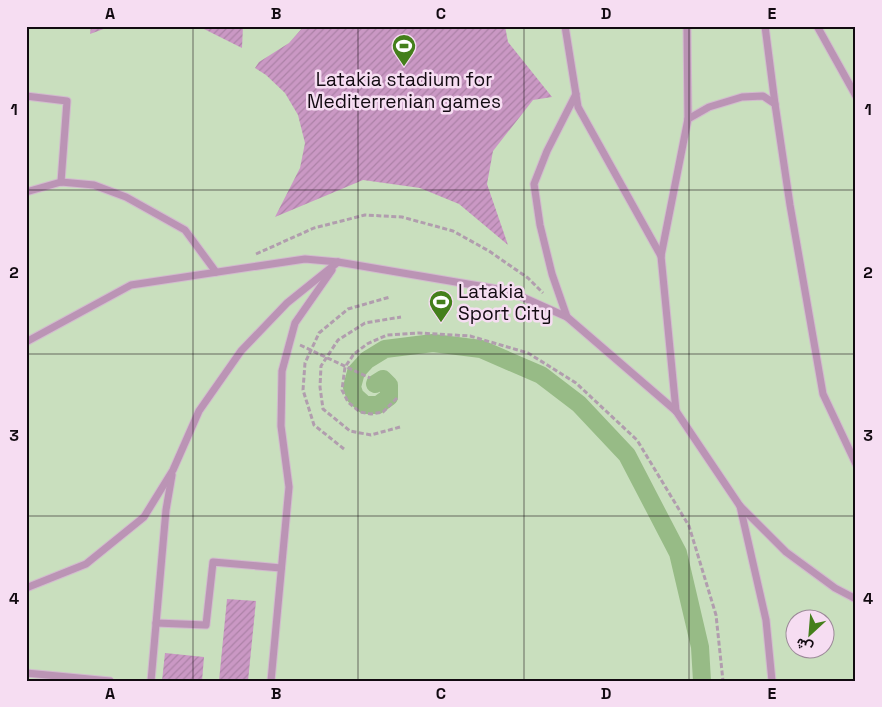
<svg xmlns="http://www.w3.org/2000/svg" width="882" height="707" viewBox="0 0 882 707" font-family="'Space Grotesk',Vazirmatn,sans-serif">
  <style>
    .pitch { fill: #c9dfbe; fill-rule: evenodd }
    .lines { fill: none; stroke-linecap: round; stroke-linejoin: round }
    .canal { stroke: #97bb86; stroke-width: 18 }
    .building { fill: url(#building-hatch) }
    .service-casing { stroke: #d2bbce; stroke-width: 9 }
    .path { stroke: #b19dae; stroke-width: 3; stroke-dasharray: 5 2.5; stroke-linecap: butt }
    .service { stroke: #bb94b5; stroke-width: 7 }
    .grid { fill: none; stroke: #120a11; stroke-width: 1; stroke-opacity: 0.55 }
    .labels { text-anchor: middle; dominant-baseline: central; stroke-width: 5; stroke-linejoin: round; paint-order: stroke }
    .poi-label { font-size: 19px; fill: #120a11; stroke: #f6ddf2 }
    .neatline { fill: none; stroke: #120a11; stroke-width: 2 }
    .grid-label { font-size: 16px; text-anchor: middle; font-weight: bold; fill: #120a11 }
  </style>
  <defs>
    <pattern id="building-hatch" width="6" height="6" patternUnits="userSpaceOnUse" patternTransform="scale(1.25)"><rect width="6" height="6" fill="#ca98c4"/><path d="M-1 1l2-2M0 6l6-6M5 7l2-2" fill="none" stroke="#ac82a7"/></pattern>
  </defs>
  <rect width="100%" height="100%" fill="#f6ddf2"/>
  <!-- pitch -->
  <path class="pitch" d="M26,26h830v655h-830zM794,620h30v30h-30z"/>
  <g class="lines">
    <!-- canal -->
    <path class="canal" d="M375,384l8,-5 6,6v12l-11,8h-13l-10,-9 -3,-9 4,-15 11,-12 18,-11 48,-6 48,6 60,26 38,29 48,51 51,98 22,94 2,34"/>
  </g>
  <!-- building -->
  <g class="building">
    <path d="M91,26h18v1l-19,7z"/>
    <path d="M198,26h45l-1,22z"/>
    <path d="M304,26h201l3,16 44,55 -19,3 -40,51 -6,33 21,61 -49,-41 -39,-16 -57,-8 -88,37 25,-49 5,-25 -7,-28 -13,-22 -19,-18 -11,-7 4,-6 30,-19z"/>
    <path d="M227,599l29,2 -8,80h-29z"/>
    <path d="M165,653l39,4 -2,24h-40z"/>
  </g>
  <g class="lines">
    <!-- service casing -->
    <g class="service-casing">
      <g id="service">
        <path d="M565,26l13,81 83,149"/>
        <path d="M765,26l10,78"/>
        <path d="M817,26l39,70"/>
        <path d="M26,96l41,5 -6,81"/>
        <path d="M688,119l21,-12 33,-10 21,-1 12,8 15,101 33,189 33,70"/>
        <path d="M26,192l35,-10 33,3 32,12 59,33 31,42"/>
        <path d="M567,317l-15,-43 -12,-49 -6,-41 13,-33 29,-57"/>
        <path d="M26,342l105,-57 174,-26 33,3 171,29 58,26 109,94 64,95 26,114 6,61"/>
        <path d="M676,411l-15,-155 27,-137 -1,-93"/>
        <path d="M740,506l46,46 49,36 21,11"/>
        <path d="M26,588l60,-24 58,-47 29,-47 26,-59 42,-60 46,-48 51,-41"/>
        <path d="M156,623l50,2 7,-63 68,6"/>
        <path d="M26,673l84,8"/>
        <path d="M151,681l15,-171 6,-35"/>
        <path d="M271,681l18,-194 -8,-61 1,-55 13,-48 37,-53"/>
      </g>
    </g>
    <!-- path -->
    <g class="path">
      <path d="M256,254l58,-26 51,-13 37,2 51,14 36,20 39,27 15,15"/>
      <path d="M300,345l70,33"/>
      <path d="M397,398l-14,14 -12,2 -11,-2 -12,-10 -6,-12 3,-23 9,-13 13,-10 20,-9 32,-2 51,3 58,17 48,30 61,57 52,86 27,89 7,66"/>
      <path d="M400,427l-29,8 -21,-4 -27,-22 -3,-22 1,-21 17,-26 27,-17 36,-6"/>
      <path d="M344,449l-30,-24 -11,-35 2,-27 14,-30 29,-24 42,-12"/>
    </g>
    <!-- service -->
    <use href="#service" class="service"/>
  </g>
  <!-- grid -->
  <path class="grid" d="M193,26v655M358,26v655M524,26v655M689,26v655M26,190h830M26,354h830M26,516h830"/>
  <!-- icons -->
  <defs>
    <g id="stadium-pin" transform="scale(1.25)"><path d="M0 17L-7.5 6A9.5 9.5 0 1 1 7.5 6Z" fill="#447f1b" stroke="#f6ddf2"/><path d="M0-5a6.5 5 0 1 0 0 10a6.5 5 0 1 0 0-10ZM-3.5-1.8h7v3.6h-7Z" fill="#fff"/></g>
  </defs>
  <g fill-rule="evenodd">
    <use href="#stadium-pin" x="404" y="46"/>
    <use href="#stadium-pin" x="441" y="302"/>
  </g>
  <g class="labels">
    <!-- poi labels -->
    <g class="poi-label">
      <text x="404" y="79">Latakia stadium for<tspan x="404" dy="22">Mediterrenian games</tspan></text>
      <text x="458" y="291" text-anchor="start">Latakia<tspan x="458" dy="22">Sport City</tspan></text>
    </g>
  </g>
  <!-- border -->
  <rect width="882" height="707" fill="none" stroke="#f6ddf2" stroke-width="55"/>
  <!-- north arrow -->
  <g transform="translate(810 634) rotate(206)"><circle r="24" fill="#f6ddf2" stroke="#9b8998"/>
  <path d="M0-4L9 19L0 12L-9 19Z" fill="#447f1b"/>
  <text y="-8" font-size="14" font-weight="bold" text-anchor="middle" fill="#120a11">ش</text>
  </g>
  <rect x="28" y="28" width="826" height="652" class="neatline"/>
  <g class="grid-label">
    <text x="110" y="19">A</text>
    <text x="276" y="19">B</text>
    <text x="441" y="19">C</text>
    <text x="606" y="19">D</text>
    <text x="772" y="19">E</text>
    <text x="14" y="115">1</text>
    <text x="868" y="115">1</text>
    <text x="14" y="278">2</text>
    <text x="868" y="278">2</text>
    <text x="14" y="441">3</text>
    <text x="868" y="441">3</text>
    <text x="14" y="604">4</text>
    <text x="868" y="604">4</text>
    <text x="110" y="699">A</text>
    <text x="276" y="699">B</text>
    <text x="441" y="699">C</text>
    <text x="606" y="699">D</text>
    <text x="772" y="699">E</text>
  </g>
</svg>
